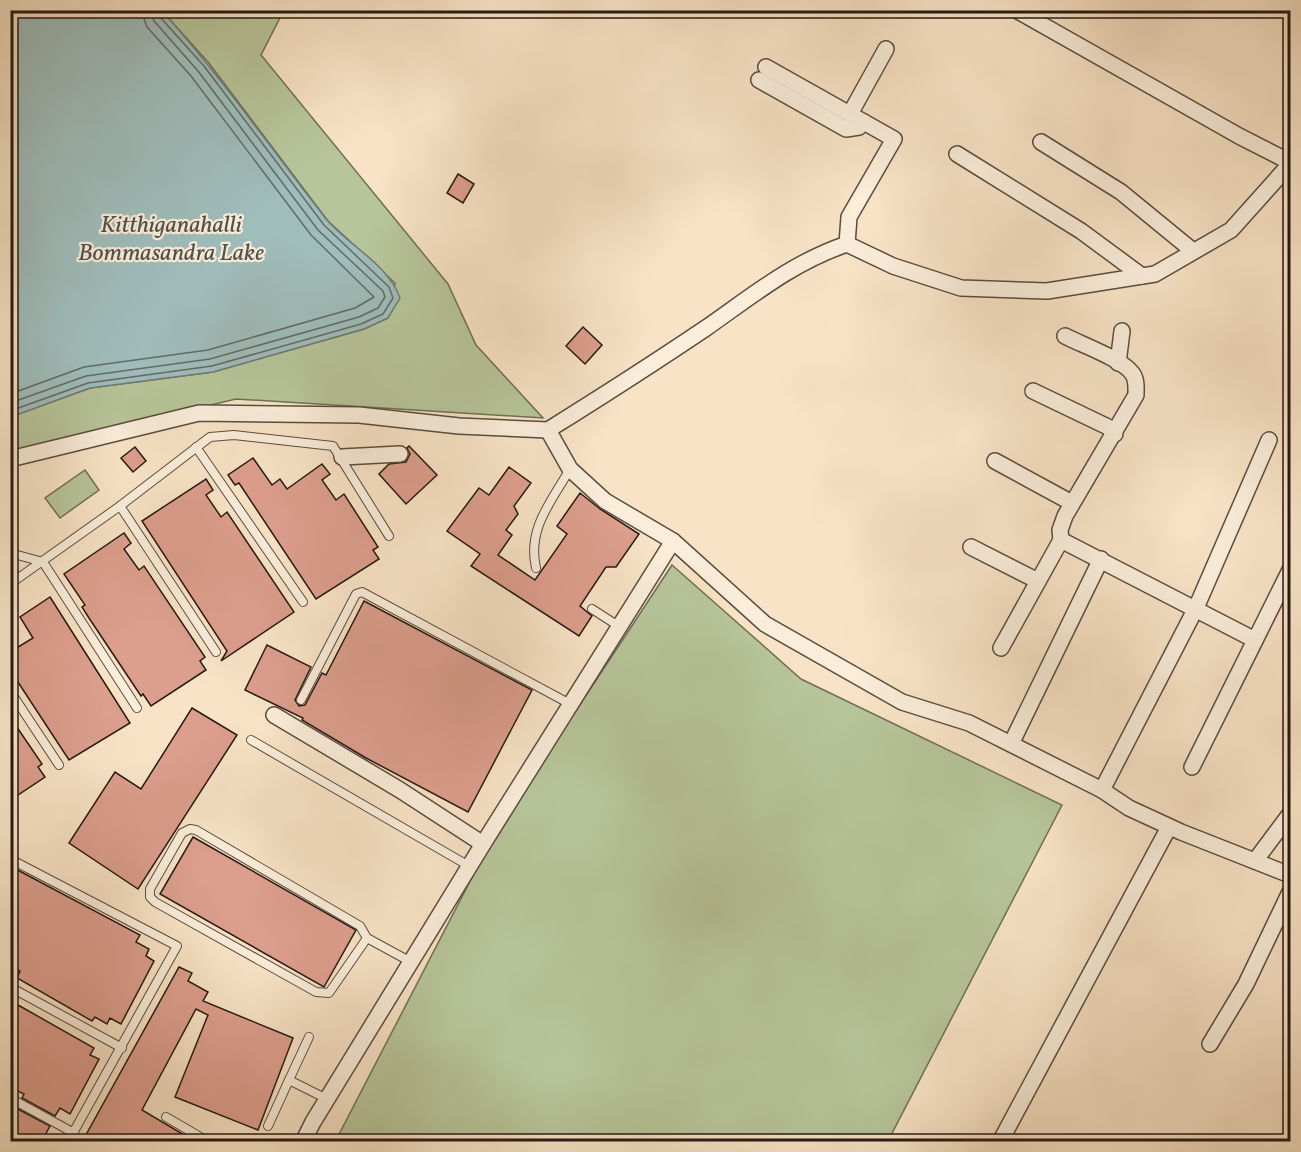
<svg xmlns="http://www.w3.org/2000/svg" width="1301" height="1152" viewBox="0 0 1301 1152" font-family="Vollkorn,serif">
  <style>
    .green { fill: #b7c59a; stroke: #6e6f56; stroke-width: 1.5 }
    .water { fill: #9fbdbb; stroke: #6f7b78; stroke-width: 1.5 }
    .lines { fill: none; stroke-linecap: round; stroke-linejoin: round }
    .shore { stroke: #626b67; stroke-width: 1.5 }
    .building { fill: #dc9e8d; stroke: #261913; stroke-width: 1.5 }
    .service-casing { stroke: #5a4c40; stroke-width: 10 }
    .minor-casing { stroke: #5a4c40; stroke-width: 18 }
    .service { stroke: #faedda; stroke-width: 8 }
    .minor { stroke: #faedda; stroke-width: 15 }
    .labels { text-anchor: middle; dominant-baseline: central; stroke-width: 4.5; stroke-linejoin: round; paint-order: stroke }
    .water-label { font-size: 24px; font-style: italic; fill: #50524e; stroke: #faedda }
  </style>
  <rect width="100%" height="100%" fill="#f8e3c6"/>
  <filter id="stains"><feTurbulence type="fractalNoise" baseFrequency=".00333" numOctaves="4"/><feColorMatrix values="0 0 0 0 .2 0 0 0 0 .09 0 0 0 0 .02 0 0 0 .5 -.17"/></filter>
  <radialGradient id="worn" r=".72"><stop offset=".6" stop-color="#630" stop-opacity="0"/><stop offset="1" stop-color="#630" stop-opacity=".3"/></radialGradient>
  <!-- green -->
  <g class="green">
    <path d="M284,10l-23,45 187,229 28,61 67,73 -307,-19 -225,53 -1,-35 80,-29 123,-16 151,-43 24,-11 7,-35 -67,-62 -120,-159 -46,-51z"/>
    <path d="M85,470l14,20 -39,28 -15,-20z"/>
    <path d="M672,565l129,114 261,126 -174,336 -553,1 159,-307z"/>
  </g>
  <!-- water -->
  <path class="water" d="M10,11h152c60,66 109,138 164,208 23,27 62,45 74,79l-12,20 -24,11 -151,43 -123,16 -79,29z"/>
  <g class="lines">
    <!-- shore -->
    <g class="shore">
      <path d="M10,394l74,-27 124,-17 147,-42 19,-11 -63,-62 -120,-159 -44,-49 -6,-17"/>
      <path d="M10,403l76,-27 124,-17 149,-42 19,-9 7,-11 -2,-6 -65,-61 -120,-159 -44,-50 -4,-11"/>
      <path d="M10,411l78,-28 124,-17 149,-42 22,-10 10,-16 -4,-11 -65,-62 -120,-159 -44,-49 -2,-7"/>
    </g>
  </g>
  <!-- building -->
  <g class="building">
    <path d="M458,174l16,10 -11,19 -16,-10z"/>
    <path d="M583,327l19,18 -17,19 -19,-18z"/>
    <path d="M409,446l28,29 -31,29 -27,-30 10,-10 17,-2 4,-8 -3,-6z"/>
    <path d="M135,447l11,14 -13,11 -12,-14z"/>
    <path d="M253,458l19,27 8,-6 7,10 35,-25 8,10 -8,6 14,20 8,-6 34,53 -5,3 6,9 -63,40 -77,-116 -4,2 -7,-10z"/>
    <path d="M509,467l22,16 -17,23 4,8 -12,16 6,5 -14,20 37,25 32,-46 -10,-8 23,-33 20,16 39,25 -23,33h-10l-26,39 12,10 -13,20 -108,-70 9,-12 -33,-23 32,-43 10,7z"/>
    <path d="M206,479l7,11 -7,5 15,22 6,-5 67,100 -73,49 6,-10 -85,-130z"/>
    <path d="M124,533l7,10 -7,6 15,21 5,-4 61,91 -5,4 6,9 -55,36 -8,-12 -2,2 -52,-78 -7,-11 3,-2 -21,-31z"/>
    <path d="M50,597l80,126 -61,37 -59,-90v-18l23,-14 -13,-21z"/>
    <path d="M364,601l168,89 -64,122 -102,-54 -64,-38 1,-2 -58,-28 22,-45 44,22 -16,33 4,6 6,-1 17,-32 4,2z"/>
    <path d="M192,708l45,27 -99,154 -69,-46 46,-71 26,17z"/>
    <path d="M10,717l32,47 -4,3 7,10 -27,18 -2,-2 -6,3z"/>
    <path d="M193,837l163,93 -32,57 -164,-93z"/>
    <path d="M10,866l130,69 -4,7 13,7 -3,7 8,5 -33,63 -11,-6 -3,6 -12,-7 -3,4 -75,-43 3,-7 -10,-5z"/>
    <path d="M179,967l13,6 -4,8 20,11 -5,9 90,37 -35,92 -83,-33 33,-82 -12,-6 -54,101 54,32h-114z"/>
    <path d="M18,1005l76,43 -4,7 9,4 -29,55 -10,-6 -5,8 -33,-18 2,-4 -14,-7v-78l4,2z"/>
    <path d="M16,1108l34,18 -9,16h-31v-23z"/>
  </g>
  <g class="lines">
    <!-- service casing -->
    <g class="service-casing">
      <g id="service">
        <path d="M196,447l107,155"/>
        <path d="M120,506l96,146"/>
        <path d="M10,553l33,9 94,146"/>
        <path d="M536,568c-9,-39 15,-66 34,-99"/>
        <path d="M10,584l110,-78 90,-69 24,-2 99,11 56,90"/>
        <path d="M592,609l28,18"/>
        <path d="M10,691l49,74"/>
        <path d="M301,700l55,-106 6,-2 210,113"/>
        <path d="M251,740l218,126"/>
        <path d="M10,859l167,87 -109,196"/>
        <path d="M367,938l-38,55 -13,-1 -161,-90 -5,-5v-8l32,-56 8,-4 6,1 164,96 7,12 44,24"/>
        <path d="M10,987l112,61"/>
        <path d="M309,1037l-20,43 38,19"/>
        <path d="M10,1098l64,35"/>
        <path d="M166,1117l43,25"/>
        <path d="M268,1126l21,-46"/>
      </g>
    </g>
    <!-- minor casing -->
    <g class="minor-casing">
      <g id="minor">
        <path d="M1016,10l223,126 51,26"/>
        <path d="M766,67l128,72 -45,78 -2,27"/>
        <path d="M759,80l87,49 13,-2 5,-5"/>
        <path d="M850,114l36,-65"/>
        <path d="M1041,142l80,50 72,59"/>
        <path d="M957,154l124,77 61,45"/>
        <path d="M1290,164l-59,66 -76,44 -108,17 -86,-3 -68,-22 -46,-22c-54,18 -95,52 -141,84 -52,35 -105,69 -158,102l22,39 35,32 68,40 92,83 137,78 67,21 133,67 27,18 52,24 109,43"/>
        <path d="M1065,336c17,9 55,22 67,37 5,6 4,15 4,22l-71,121 -5,14 1,10 194,100"/>
        <path d="M1118,363l4,-32"/>
        <path d="M1033,391l75,36 7,7"/>
        <path d="M342,457l58,-3"/>
        <path d="M10,459l189,-46 160,2 100,11 89,4"/>
        <path d="M995,461l77,42"/>
        <path d="M971,547l67,34"/>
        <path d="M1001,648l60,-108"/>
        <path d="M274,715l126,75 83,54"/>
        <path d="M1011,744l90,-185"/>
        <path d="M1192,767l98,-197"/>
        <path d="M1102,790l94,-182 73,-168"/>
        <path d="M1255,861l35,-47"/>
        <path d="M1210,1044l36,-60 44,-92"/>
        <path d="M303,1142l10,-20 170,-278 190,-303"/>
        <path d="M1000,1142l169,-315"/>
      </g>
    </g>
    <!-- service -->
    <use href="#service" class="service"/>
    <!-- minor -->
    <use href="#minor" class="minor"/>
  </g>
  <g class="labels">
    <!-- water labels -->
    <g class="water-label">
      <text x="171" y="226">Kitthiganahalli<tspan x="171" dy="28">Bommasandra Lake</tspan></text>
    </g>
  </g>
  <!-- margin -->
  <rect width="1301" height="1152" fill="none" stroke="#f8e3c6" stroke-width="36"/>
  <rect x="12" y="12" width="1277" height="1128" fill="none" stroke="#261913" stroke-width="3"/>
  <rect x="18" y="18" width="1265" height="1116" fill="none" stroke="#261913" stroke-width="1.5"/>
  <rect width="100%" height="100%" filter="url(#stains)"/>
  <rect width="100%" height="100%" fill="url(#worn)"/>
</svg>
